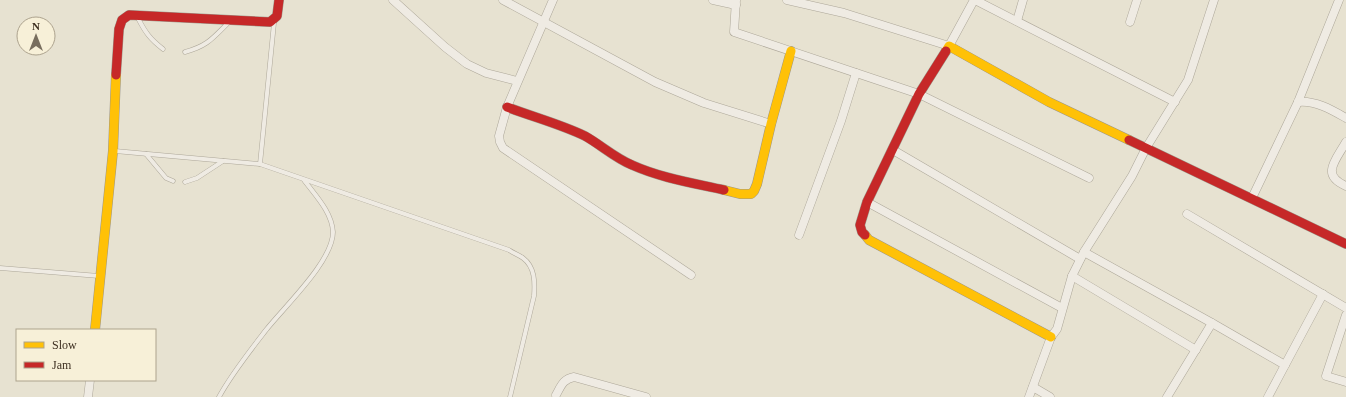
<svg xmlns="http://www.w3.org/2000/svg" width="1346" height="397" viewBox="0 0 1346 397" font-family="Georgia,serif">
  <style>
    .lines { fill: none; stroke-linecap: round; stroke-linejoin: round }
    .lane-casing { stroke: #ada799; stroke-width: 5 }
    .street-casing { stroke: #ada799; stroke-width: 9 }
    .slow-casing { stroke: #9c968a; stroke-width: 10 }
    .jam-casing { stroke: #9c968a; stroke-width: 10 }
    .lane { stroke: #efebe3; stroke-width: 4 }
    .street { stroke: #efebe3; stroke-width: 8 }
    .slow { stroke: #ffc107; stroke-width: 9 }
    .jam { stroke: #c62828; stroke-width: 9 }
  </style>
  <rect width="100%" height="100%" fill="#e7e2d1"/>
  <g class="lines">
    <!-- lane casing -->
    <g class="lane-casing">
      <g id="lane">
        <path d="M138,18c7,14 12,21 25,31"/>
        <path d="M185,52c22,-6 27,-13 43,-29"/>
        <path d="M115,151l145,13 249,86c4,3 10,5 14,8 12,9 12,24 11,38l-24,101"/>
        <path d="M146,154l20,24 7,3"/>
        <path d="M260,164l14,-141"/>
        <path d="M185,182l12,-4 26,-17"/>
        <path d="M0,268l99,8"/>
        <path d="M219,397c13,-24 31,-46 47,-67 19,-24 67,-69 67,-98 -1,-20 -18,-37 -29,-52"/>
      </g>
    </g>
    <!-- street casing -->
    <g class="street-casing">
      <g id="street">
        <path d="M393,0l52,47 22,17 19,9 31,8"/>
        <path d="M503,0l152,82 49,21 67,21"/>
        <path d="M553,0l-46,107 -8,29 1,6 3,6 188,127"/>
        <path d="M713,0l23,5"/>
        <path d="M736,0l-2,32 185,62 170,84"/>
        <path d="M787,0l57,13 105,33 25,-46"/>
        <path d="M975,0l200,102"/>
        <path d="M1017,21l6,-21"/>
        <path d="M1130,22l7,-22"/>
        <path d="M1298,102c17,-2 34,8 48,16"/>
        <path d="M1346,142c-10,18 -26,33 0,44"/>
        <path d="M893,150l187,109"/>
        <path d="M1252,198l46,-96 41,-102"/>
        <path d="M867,202l195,106"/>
        <path d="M1187,214l159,94"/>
        <path d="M799,235l42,-114 15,-48"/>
        <path d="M1084,252l128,71 73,42 -17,32"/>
        <path d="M1072,276l124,74"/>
        <path d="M1346,315l-20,61 20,6"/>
        <path d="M1285,365l38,-71"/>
        <path d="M1033,387l17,10"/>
        <path d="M556,395c5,-9 7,-16 18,-18l72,20"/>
        <path d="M88,397l2,-17"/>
        <path d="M1029,397l22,-60 6,-8 15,-53 12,-24 48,-76 14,-28 42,-68 26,-80"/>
        <path d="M1167,397l45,-74"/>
      </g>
    </g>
    <!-- slow casing -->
    <g class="slow-casing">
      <g id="slow">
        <path d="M946,51l3,-5 100,56 80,38"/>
        <path d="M724,190l16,4h11l3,-3 3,-7 14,-60 20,-73"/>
        <path d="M865,235l4,5 182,97"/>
        <path d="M95,330l18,-179 3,-76"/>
      </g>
    </g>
    <!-- jam casing -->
    <g class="jam-casing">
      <g id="jam">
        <path d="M116,75l3,-46 3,-9 7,-5 141,7 7,-6 2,-16"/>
        <path d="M507,107c26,10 53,17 78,29 16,9 30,22 47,29 29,13 61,18 92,25"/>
        <path d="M1129,140l217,104"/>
        <path d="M865,235l-3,-3 -2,-7 7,-23 52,-108 27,-43"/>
      </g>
    </g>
    <!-- lane -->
    <use href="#lane" class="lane"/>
    <!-- street -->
    <use href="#street" class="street"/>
    <!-- slow -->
    <use href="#slow" class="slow"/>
    <!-- jam -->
    <use href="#jam" class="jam"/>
  </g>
  <!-- legend -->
  <rect x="16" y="329" width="140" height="52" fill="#f7f0d8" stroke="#ada38e"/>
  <rect x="24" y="342" width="20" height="6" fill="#ffc107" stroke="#ada38e"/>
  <text x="52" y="349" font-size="12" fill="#3d2f20">Slow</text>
  <rect x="24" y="362" width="20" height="6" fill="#c62828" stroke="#ada38e"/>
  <text x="52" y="369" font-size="12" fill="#3d2f20">Jam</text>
  <!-- north arrow -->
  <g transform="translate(36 36)"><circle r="19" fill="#f7f0d8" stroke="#ada38e"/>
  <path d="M0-3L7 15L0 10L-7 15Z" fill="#786e5e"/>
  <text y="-6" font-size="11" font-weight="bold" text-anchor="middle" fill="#3d2f20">N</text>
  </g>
</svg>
